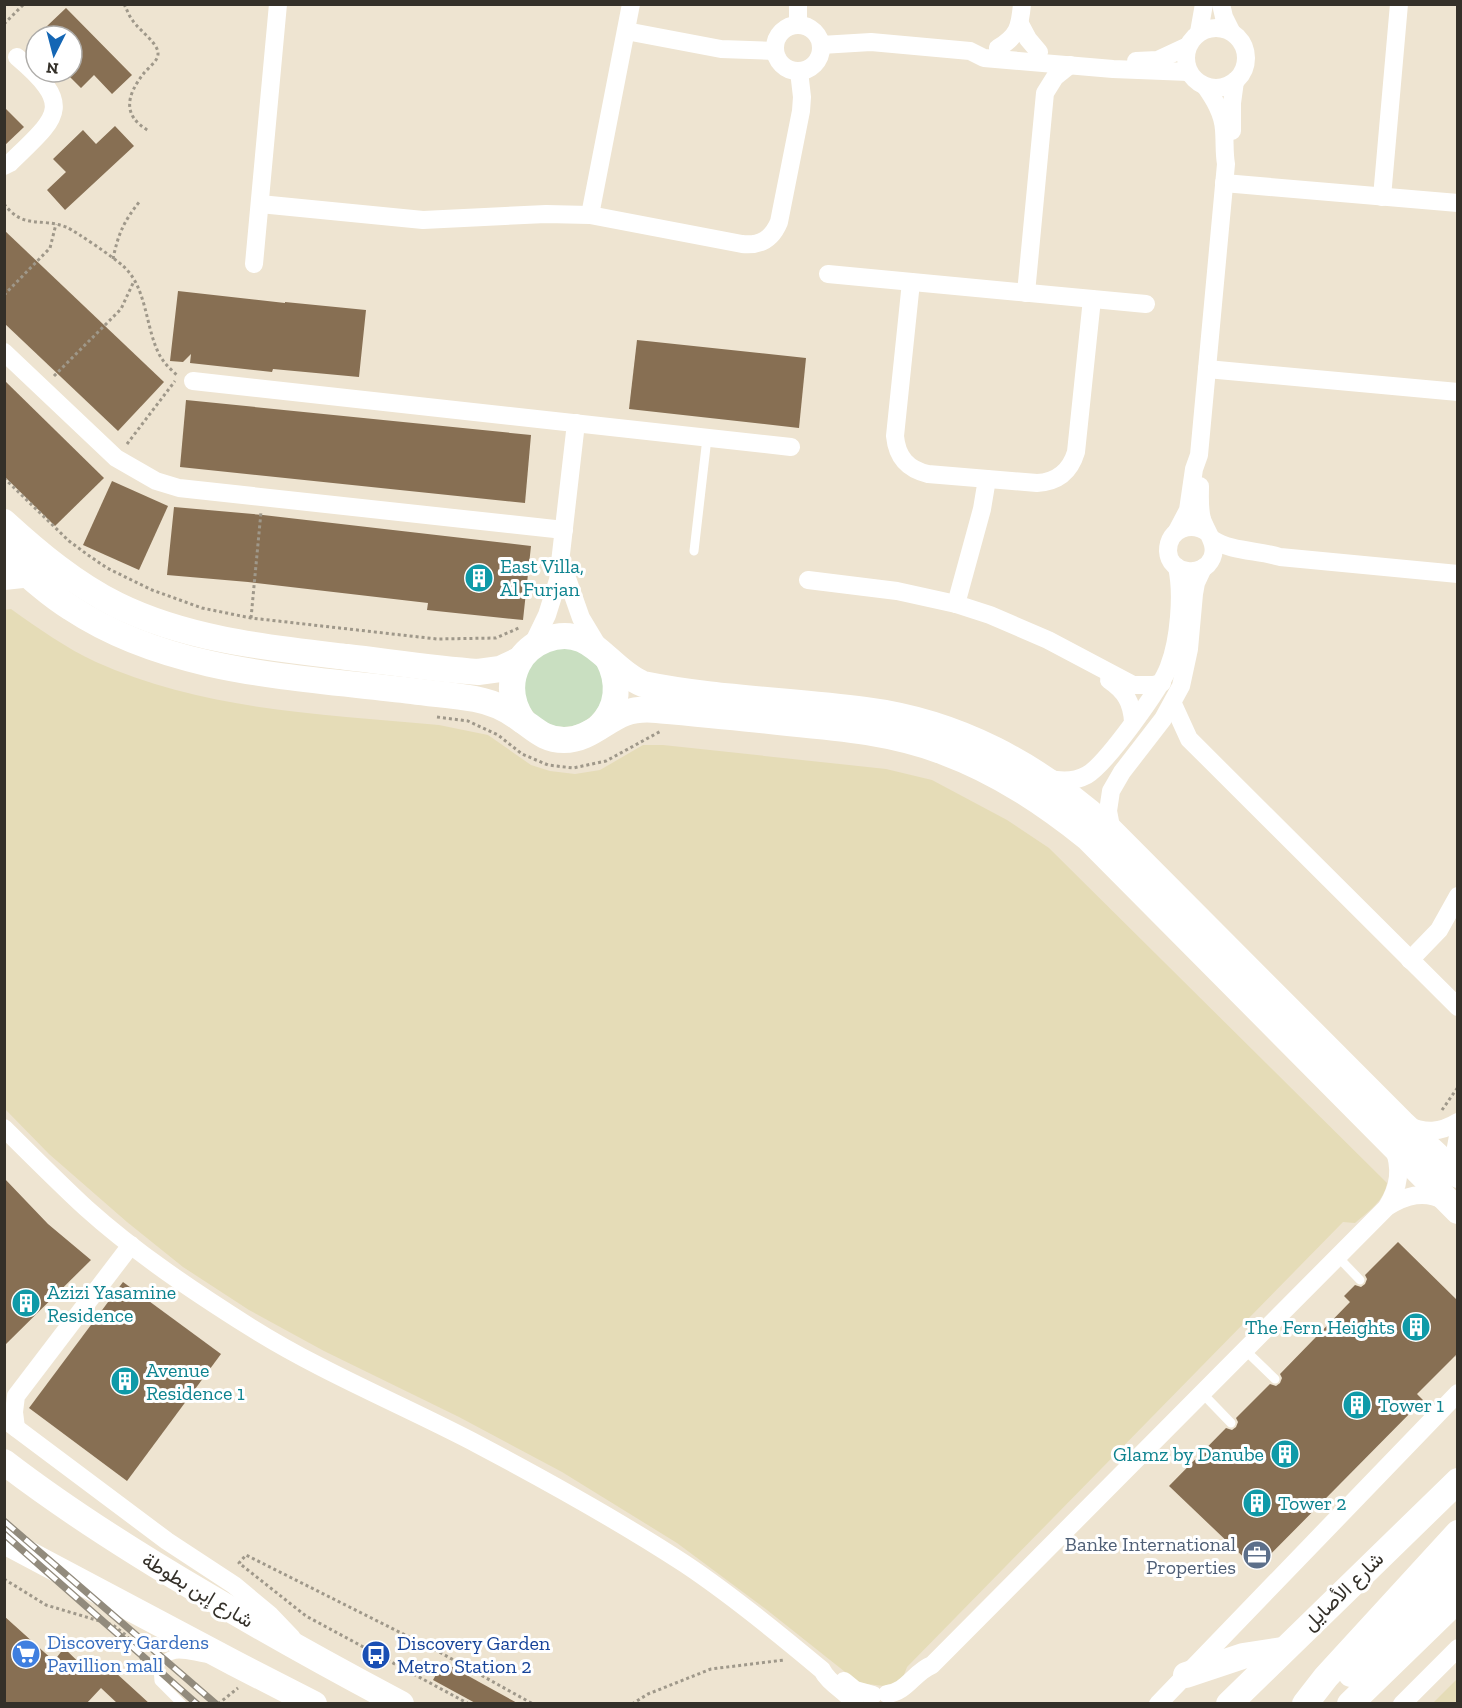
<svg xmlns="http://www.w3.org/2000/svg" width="1462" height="1708" viewBox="0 0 1462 1708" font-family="'Zilla Slab',Vazirmatn,serif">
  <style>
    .green { fill: #c9dfc1 }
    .sand { fill: #e5dcb7 }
    .building { fill: #876f53 }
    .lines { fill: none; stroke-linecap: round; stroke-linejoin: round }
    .path { stroke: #9f988a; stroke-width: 3; stroke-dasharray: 3 3; stroke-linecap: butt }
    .lane { stroke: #fff; stroke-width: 9 }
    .street { stroke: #fff; stroke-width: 18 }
    .secondary { stroke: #fff; stroke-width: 26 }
    .rail-casing { stroke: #928b7d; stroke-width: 7 }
    .rail { stroke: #fff; stroke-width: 4.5; stroke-dasharray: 14; stroke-linecap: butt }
    .labels { text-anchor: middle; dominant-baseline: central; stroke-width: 6; stroke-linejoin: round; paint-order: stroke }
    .culture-label { font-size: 20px; fill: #0d838f; stroke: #fff; text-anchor: start }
    .service-label { font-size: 20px; fill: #4e5e75; stroke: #fff; text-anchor: end }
    .street-label { font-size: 20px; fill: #343029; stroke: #fff }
    .shop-label { font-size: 20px; fill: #366cbe; stroke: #fff; text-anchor: start }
    .transit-label { font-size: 20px; fill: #164399; stroke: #fff; text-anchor: start }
  </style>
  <rect width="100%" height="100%" fill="#eee4d1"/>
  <!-- green -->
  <circle class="green" cx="564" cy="687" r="40"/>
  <!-- sand -->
  <g class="sand">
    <path d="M11,609c28,20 55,39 85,53 109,49 227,52 343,63l49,10 43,30 19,6 25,3 25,-4 43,-25h20l223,24 46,11 75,40 42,28 338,335c-3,18 -18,28 -32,40l-12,-1 -436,445 -5,13 -18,6 -25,-3 -92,-73 -90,-67 -115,-71 -103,-55 -135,-66 -75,-41 -66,-43 -56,-45 -78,-68 -44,-45 -1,-499z"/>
    <path d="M1457,1679v24h-24z"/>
  </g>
  <!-- building -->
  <g class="building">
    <path d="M66,8l66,67 -20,19 -18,-19 -13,13 -12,-12 3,-3v-37h-17l-9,-9z"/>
    <path d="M4,107l20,20 -20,19z"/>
    <path d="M115,126l19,20 -69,64 -18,-20 19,-18 -13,-13 30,-29 13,14z"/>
    <path d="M4,230l160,152 -46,49 -114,-108z"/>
    <path d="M178,291l107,12v-1l81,8 -7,67 -86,-8 -1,3 -82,-9 1,-9 -8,8 -13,-1z"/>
    <path d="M637,340l169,18 -7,70 -170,-19z"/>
    <path d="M4,380l100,98 -49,48 -51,-50z"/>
    <path d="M186,400l345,35 -6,68 -345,-36z"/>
    <path d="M112,481l56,25 -29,64 -56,-25z"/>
    <path d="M174,507l89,8 268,31 -8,74 -96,-10 1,-7 -180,-21 -81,-7z"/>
    <path d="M4,1178l44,46 43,36 -87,86z"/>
    <path d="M1398,1242l60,59v52l-41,41 6,6 -167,169 -87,-83 57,-58 6,2 4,-3 2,-5 -2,-4 34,-34 6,2 4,-3 2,-5 -2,-4 70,-72 -6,-6 11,-11 6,2 4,-3 2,-5 -2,-4z"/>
    <path d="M123,1282l98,72 -94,127 -98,-73z"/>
    <path d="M4,1616l50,45 10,-13 28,27 12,-13 46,42h-32l-17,-16 -15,16h-82z"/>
    <path d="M443,1662l76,42h-42l-44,-24z"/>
  </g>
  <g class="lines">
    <!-- path -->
    <g class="path">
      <path d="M124,4c3,6 5,12 9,17 6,9 26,23 25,33 0,7 -9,13 -14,19 -17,22 -23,42 5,58"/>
      <path d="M4,24l20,-20"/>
      <path d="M4,204c20,26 36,13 62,23 11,5 47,30 57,39 24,21 22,60 36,88 4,8 11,15 18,21"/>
      <path d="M113,259c5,-25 11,-38 27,-58"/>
      <path d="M4,295l46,-47 6,-24"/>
      <path d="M54,376l67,-67 13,-28"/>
      <path d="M127,444l48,-63"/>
      <path d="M4,478l65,63 19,14 19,13 45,22 50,18 49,10 186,21 59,-1 25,-11"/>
      <path d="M251,618l10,-106"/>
      <path d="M437,717l31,4 30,14 24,19 26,11 25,3 33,-7 55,-30"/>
      <path d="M1442,1110l16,-23"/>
      <path d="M1456,1355l2,1"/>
      <path d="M4,1579l42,26 67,20 14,11 19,30"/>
      <path d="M218,1704l20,-16"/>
      <path d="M469,1704l-163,-88 -67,-53 7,-8 195,98 92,51"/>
      <path d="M632,1704l16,-10 63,-25 73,-9"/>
    </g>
    <!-- lane -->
    <g class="lane">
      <path d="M694,551l13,-113"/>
      <path d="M1338,1257l22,23"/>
      <path d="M1245,1350l30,29"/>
      <path d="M1202,1393l29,30"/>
      <path d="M182,1704l-23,-23 -1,-14c13,-20 28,-12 47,-9"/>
    </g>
    <!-- street -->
    <g class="street">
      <path d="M798,4v20"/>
      <path d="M1221,4l3,13 7,14"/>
      <path d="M1020,24l8,15 11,13"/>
      <circle cx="798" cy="48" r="23"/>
      <circle cx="1216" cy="58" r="30"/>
      <path d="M626,31l95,18 54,2"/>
      <path d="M1199,32l5,-28"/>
      <path d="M821,45l50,-3 99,9 14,7 129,11 76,3"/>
      <path d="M998,48c20,-12 22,-21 24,-44"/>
      <path d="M1136,61l22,-1 30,-14"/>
      <path d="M1232,131v-28l3,-22"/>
      <path d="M4,166l6,-3c47,-46 66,-56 7,-106"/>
      <path d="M1224,183l234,20"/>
      <path d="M1382,197l17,-193"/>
      <path d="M260,204l163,16 123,-6 44,1 152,29c18,2 30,-5 37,-22l22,-111 1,-14 -3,-26"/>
      <path d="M590,215l41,-211"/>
      <path d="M254,264l24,-260"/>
      <path d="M828,274l318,30"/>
      <path d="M911,282l-16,154c2,21 12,33 33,38l109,9c20,-1 33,-11 39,-31l16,-153"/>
      <path d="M1026,293l19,-200 10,-16 15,-12"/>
      <path d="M4,352l112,106 40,23 23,7 385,42"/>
      <path d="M1207,369l251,23"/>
      <path d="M193,381l598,66"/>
      <path d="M1200,486c0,11 -1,22 2,33 4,13 16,25 10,39 -9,21 -43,16 -44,-7 0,-23 24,-30 40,-18"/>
      <path d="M1177,531l11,-21 6,-41 5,-14 27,-291c-2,-11 -1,-22 -2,-34 -1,-17 -10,-31 -19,-44"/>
      <path d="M1212,539c20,13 45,11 68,18l178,17"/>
      <path d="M562,564l19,54 18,30"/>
      <path d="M808,580l89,11 59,13 34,11 58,25 85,45h20l9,-2"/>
      <path d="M4,581l28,-3"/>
      <path d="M956,604l26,-95 5,-30"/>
      <path d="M531,648l16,-33 11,-35 18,-157"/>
      <path d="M1109,680c16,11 23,22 24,42"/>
      <path d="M1173,704l16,35 269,268"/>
      <path d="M1047,778c14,4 27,4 40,-3 18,-10 75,-88 82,-109 10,-26 14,-72 8,-99"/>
      <path d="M1112,832l-4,-21 3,-20 11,-19 41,-53 18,-33 8,-37 5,-55 2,-11 7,-15"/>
      <path d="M1410,960l29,-30 19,-34"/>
      <path d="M1406,1125c19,8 34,8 52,-3"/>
      <path d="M4,1128c27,27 54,54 82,80 50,45 107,83 164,119 73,46 153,78 229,118 70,37 140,76 206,119 48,32 93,69 137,106 7,14 24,21 33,34"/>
      <path d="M1458,1136l-2,11 2,24"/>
      <path d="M1387,1207c12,-20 15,-38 6,-61"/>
      <path d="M4,1419l163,122 67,44 36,30 22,23"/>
      <path d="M16,1428l-2,-16 2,-16 115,-151"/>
      <path d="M844,1681l11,9 18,5"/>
      <path d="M887,1694c20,-2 27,-22 45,-29l455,-458c19,-12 38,-17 58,-6"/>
      <path d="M1158,1704l300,-311"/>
      <path d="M1402,1704l56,-56"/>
    </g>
    <!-- secondary -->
    <g class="secondary">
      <path d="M4,522c35,32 71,62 113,83 71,35 153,43 230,52 43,5 87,12 131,15l22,-3 19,-9"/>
      <path d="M4,553c22,20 43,40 67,55 100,66 226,69 341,83 21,3 42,4 63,8 16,3 32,10 45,20 15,10 24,21 44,21 24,0 40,-19 61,-27 11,-4 21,-4 32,-3 43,4 87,8 131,13 54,5 106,10 156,29 54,20 100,51 144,86l370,373"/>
      <path d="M523,721c-12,-18 -15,-37 -5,-57 5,-11 16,-20 27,-24 46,-18 62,29 98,44 73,15 149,16 222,26 94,12 172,55 242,117l295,296 56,52"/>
      <path d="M599,727c20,-19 21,-45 9,-68"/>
      <path d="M4,1462c65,50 132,92 202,133 64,38 129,74 195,109"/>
      <path d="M4,1541l230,122 80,41"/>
      <path d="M1351,1674l107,-108"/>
      <path d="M1186,1675l57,-19 39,-6"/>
      <path d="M1229,1704l229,-223"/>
      <path d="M1305,1704l21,-27 132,-144"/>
      <path d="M1350,1704l108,-105"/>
    </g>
    <!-- rail casing -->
    <g class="rail-casing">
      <g id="rail">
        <path d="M4,1521l212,183"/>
        <path d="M4,1534l193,170"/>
      </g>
    </g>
    <!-- rail -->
    <use href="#rail" class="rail"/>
  </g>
  <!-- icons -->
  <defs>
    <g id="building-disc" transform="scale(1.5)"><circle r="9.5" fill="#0f9aa8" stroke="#fff"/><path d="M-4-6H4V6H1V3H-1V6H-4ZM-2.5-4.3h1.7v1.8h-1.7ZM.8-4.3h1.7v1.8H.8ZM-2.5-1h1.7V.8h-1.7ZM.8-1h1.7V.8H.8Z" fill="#fff"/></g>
    <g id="office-disc" transform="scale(1.5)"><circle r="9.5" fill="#5c6f8a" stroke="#fff"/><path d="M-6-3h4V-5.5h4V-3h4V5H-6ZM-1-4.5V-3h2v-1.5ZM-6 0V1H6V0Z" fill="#fff"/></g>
    <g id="supermarket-disc" transform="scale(1.5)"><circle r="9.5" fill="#3f7fe0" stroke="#fff"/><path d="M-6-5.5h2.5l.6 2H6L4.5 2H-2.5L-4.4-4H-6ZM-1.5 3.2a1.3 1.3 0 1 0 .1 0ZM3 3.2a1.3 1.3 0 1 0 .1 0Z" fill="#fff"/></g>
    <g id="bus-disc" transform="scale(1.5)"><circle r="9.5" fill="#1a4fb4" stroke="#fff"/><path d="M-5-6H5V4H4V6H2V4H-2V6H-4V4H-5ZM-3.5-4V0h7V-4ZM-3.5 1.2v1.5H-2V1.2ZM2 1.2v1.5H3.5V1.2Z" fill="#fff"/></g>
  </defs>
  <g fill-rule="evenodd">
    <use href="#building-disc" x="479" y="578"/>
    <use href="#building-disc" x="26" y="1303"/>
    <use href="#building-disc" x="1416" y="1327"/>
    <use href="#building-disc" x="125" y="1381"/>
    <use href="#building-disc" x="1357" y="1405"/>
    <use href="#building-disc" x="1285" y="1454"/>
    <use href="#building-disc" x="1257" y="1503"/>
    <use href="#office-disc" x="1257" y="1555"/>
    <use href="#supermarket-disc" x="26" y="1654"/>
    <use href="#bus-disc" x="376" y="1655"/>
  </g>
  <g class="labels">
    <!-- culture labels -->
    <g class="culture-label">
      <text x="500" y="566">East Villa,<tspan x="500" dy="23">Al Furjan</tspan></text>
      <text x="47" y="1292">Azizi Yasamine<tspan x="47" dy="23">Residence</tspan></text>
      <text x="1395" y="1327" text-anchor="end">The Fern Heights</text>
      <text x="146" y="1370">Avenue<tspan x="146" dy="23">Residence 1</tspan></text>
      <text x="1378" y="1405">Tower 1</text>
      <text x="1264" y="1454" text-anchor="end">Glamz by Danube</text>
      <text x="1278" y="1503">Tower 2</text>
    </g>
    <!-- service labels -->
    <g class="service-label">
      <text x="1236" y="1544">Banke International<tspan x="1236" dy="23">Properties</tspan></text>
    </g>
    <!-- street labels -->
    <g class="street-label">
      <text transform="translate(198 1590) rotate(31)">شارع إبن بطوطة</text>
      <text transform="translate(1343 1591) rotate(-44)">شارع الأصايل</text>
    </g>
    <!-- shop labels -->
    <g class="shop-label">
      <text x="47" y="1642">Discovery Gardens<tspan x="47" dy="23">Pavillion mall</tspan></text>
    </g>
    <!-- transit labels -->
    <g class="transit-label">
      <text x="397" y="1643">Discovery Garden<tspan x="397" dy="23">Metro Station 2</tspan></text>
    </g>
  </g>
  <!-- border -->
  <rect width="1462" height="1708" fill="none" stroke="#343029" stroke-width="12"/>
  <!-- north arrow -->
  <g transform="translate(54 54) rotate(186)"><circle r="28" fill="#ffffff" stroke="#aeaca9" stroke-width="1.5"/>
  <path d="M0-4.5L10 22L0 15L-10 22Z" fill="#1466b4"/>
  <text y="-9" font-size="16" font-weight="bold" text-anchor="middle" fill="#343029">N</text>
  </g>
</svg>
